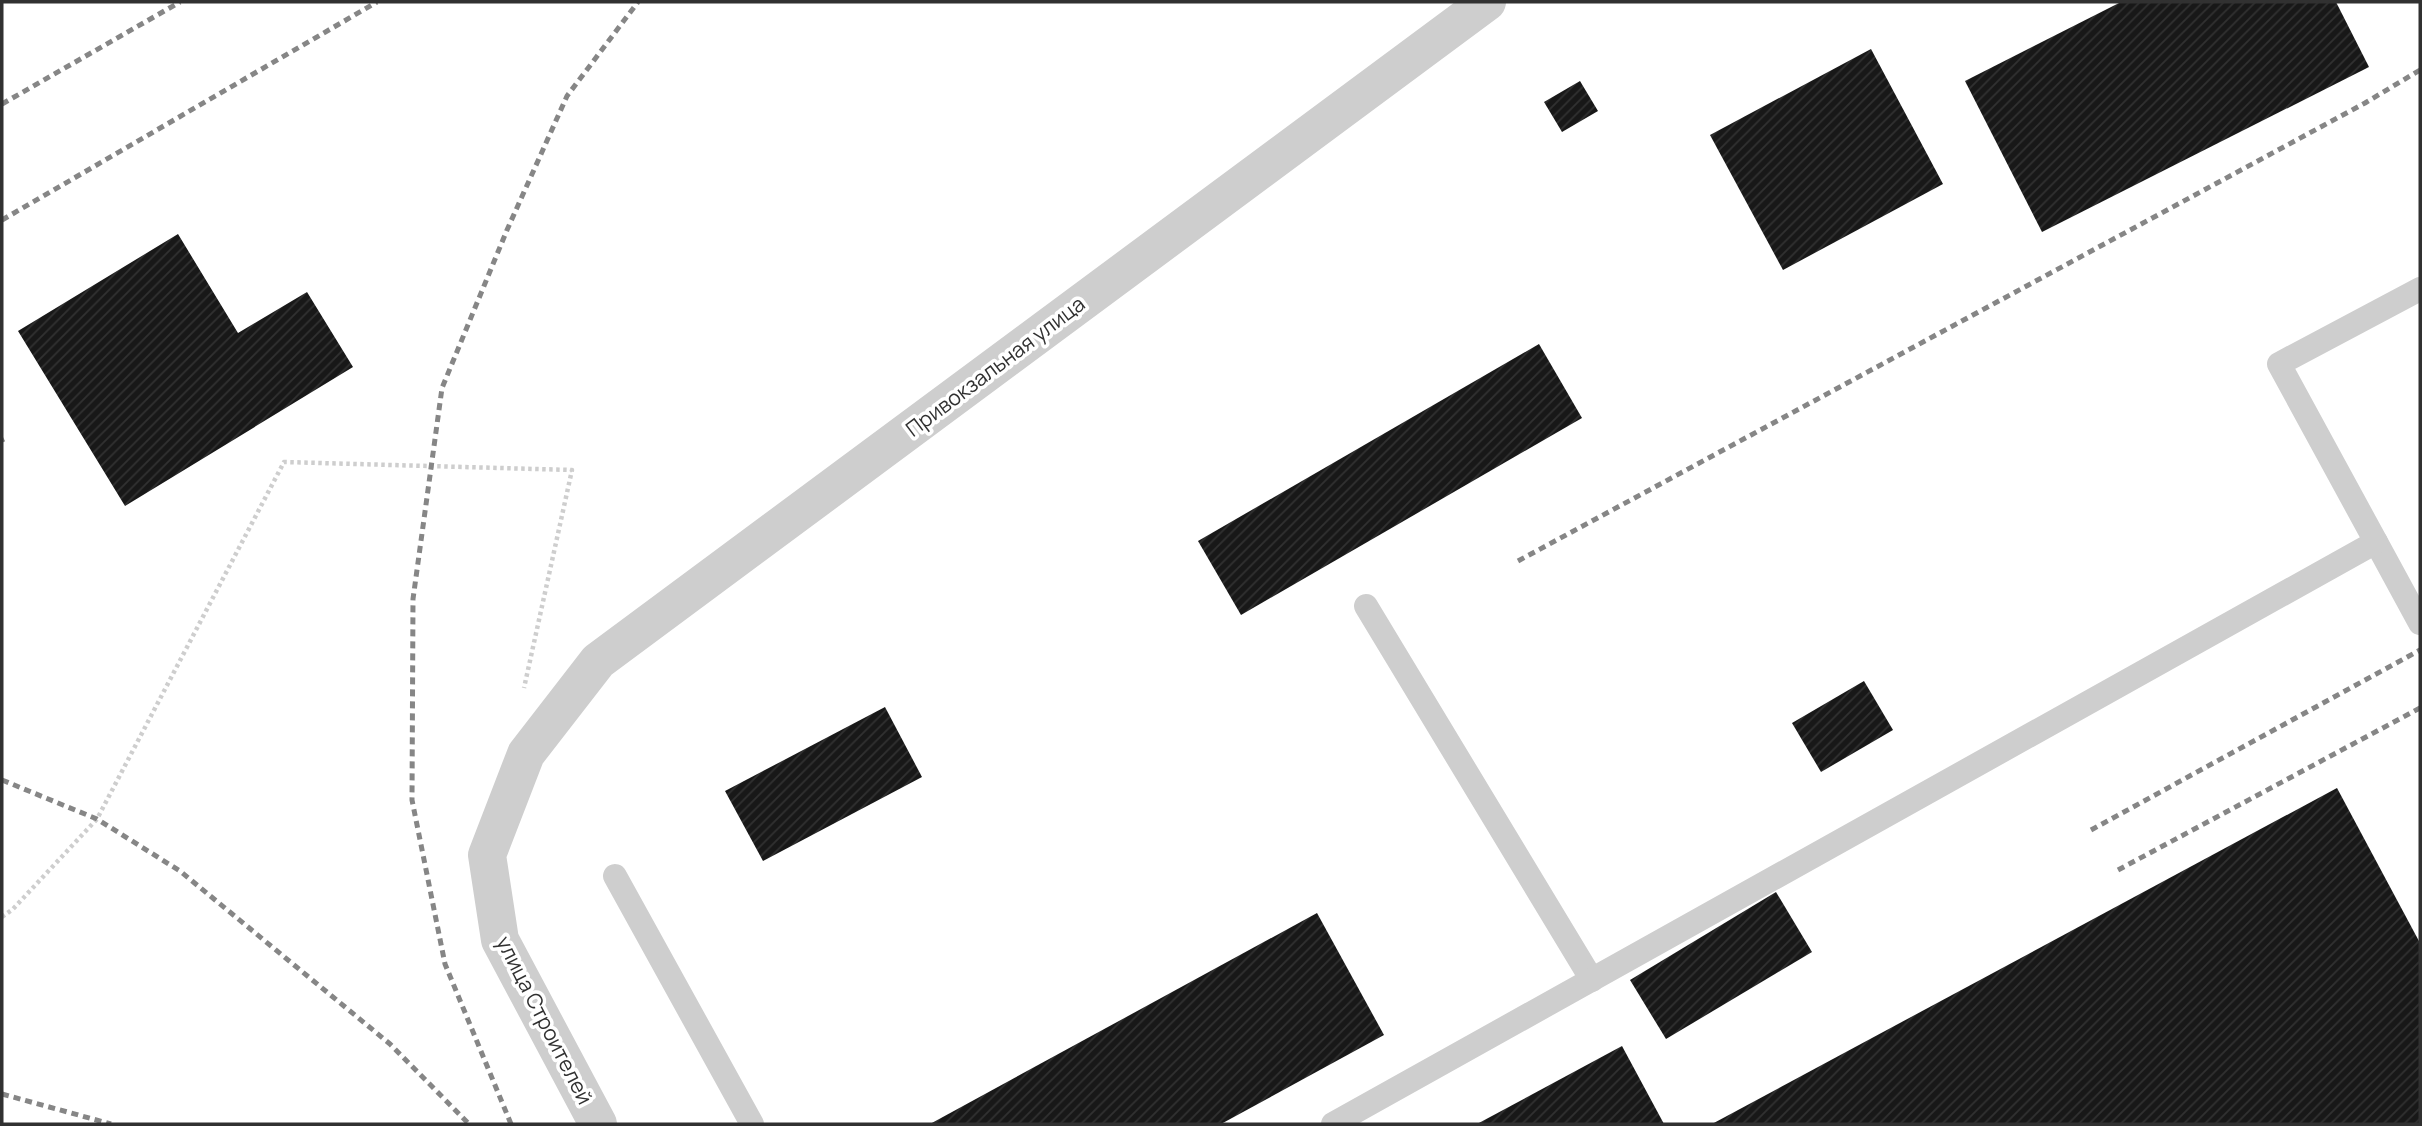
<svg xmlns="http://www.w3.org/2000/svg" width="2422" height="1126" viewBox="0 0 2422 1126" font-family="Manrope,sans-serif">
  <style>
    .building { fill: url(#building-hatch) }
    .lines { fill: none; stroke-linecap: round; stroke-linejoin: round }
    .path { stroke: #cecece; stroke-width: 4.5; stroke-dasharray: 3.5 3.5; stroke-linecap: butt }
    .lane { stroke: #cecece; stroke-width: 24 }
    .street { stroke: #cecece; stroke-width: 38 }
    .rail { stroke: #868686; stroke-width: 5; stroke-dasharray: 7 5; stroke-linecap: butt }
    .labels { text-anchor: middle; dominant-baseline: central; stroke-width: 7; stroke-linejoin: round; paint-order: stroke }
    .street-label { font-size: 21px; fill: #313131; stroke: #fff }
  </style>
  <defs>
    <pattern id="building-hatch" width="6" height="6" patternUnits="userSpaceOnUse" patternTransform="scale(1.75)"><rect width="6" height="6" fill="#181818"/><path d="M-1 1l2-2M0 6l6-6M5 7l2-2" fill="none" stroke="#313131"/></pattern>
  </defs>
  <rect width="100%" height="100%" fill="#fff"/>
  <!-- building -->
  <g class="building">
    <path d="M2121,2h215l33,65 -327,165 -77,-151z"/>
    <path d="M1871,49l72,135 -160,86 -73,-135z"/>
    <path d="M1580,81l18,30 -36,21 -18,-30z"/>
    <path d="M178,234l60,99 69,-41 46,75 -228,139 -107,-175z"/>
    <path d="M1539,344l43,74 -341,197 -43,-74z"/>
    <path d="M1864,681l29,49 -72,42 -29,-49z"/>
    <path d="M885,707l37,70 -159,84 -38,-70z"/>
    <path d="M2337,788l83,155v181h-708z"/>
    <path d="M1776,892l36,60 -146,87 -36,-59z"/>
    <path d="M1317,913l67,122 -163,89h-291z"/>
    <path d="M1622,1046l42,78h-187z"/>
  </g>
  <g class="lines">
    <!-- path -->
    <path class="path" d="M2,917l11,-8 84,-90 187,-357 288,8 -48,218"/>
    <!-- lane -->
    <g class="lane">
      <path d="M2376,542l44,81"/>
      <path d="M1366,606l226,374"/>
      <path d="M615,876l137,248"/>
      <path d="M1333,1124l1043,-582 -97,-178 141,-75"/>
    </g>
    <!-- street -->
    <path class="street" d="M598,1124l-98,-184 -13,-85 39,-101 72,-93 889,-659"/>
    <!-- rail -->
    <g class="rail">
      <path d="M2,104l178,-102"/>
      <path d="M2,220l375,-218"/>
      <path d="M2,440l2,-1"/>
      <path d="M1518,561l847,-458 55,-33"/>
      <path d="M2,780l95,39 83,52 210,173 79,80"/>
      <path d="M2091,830l329,-180"/>
      <path d="M2118,870l302,-162"/>
      <path d="M2,1094l109,30"/>
      <path d="M511,1124l-66,-160 -33,-164 1,-201 29,-211 65,-158 60,-134 71,-94"/>
    </g>
  </g>
  <g class="labels">
    <!-- street labels -->
    <g class="street-label">
      <text transform="translate(995 366) rotate(-37)">Привокзальная улица</text>
      <text transform="translate(545 1020) rotate(63)">улица Строителей</text>
    </g>
  </g>
  <!-- border -->
  <rect width="2422" height="1126" fill="none" stroke="#313131" stroke-width="7"/>
</svg>
